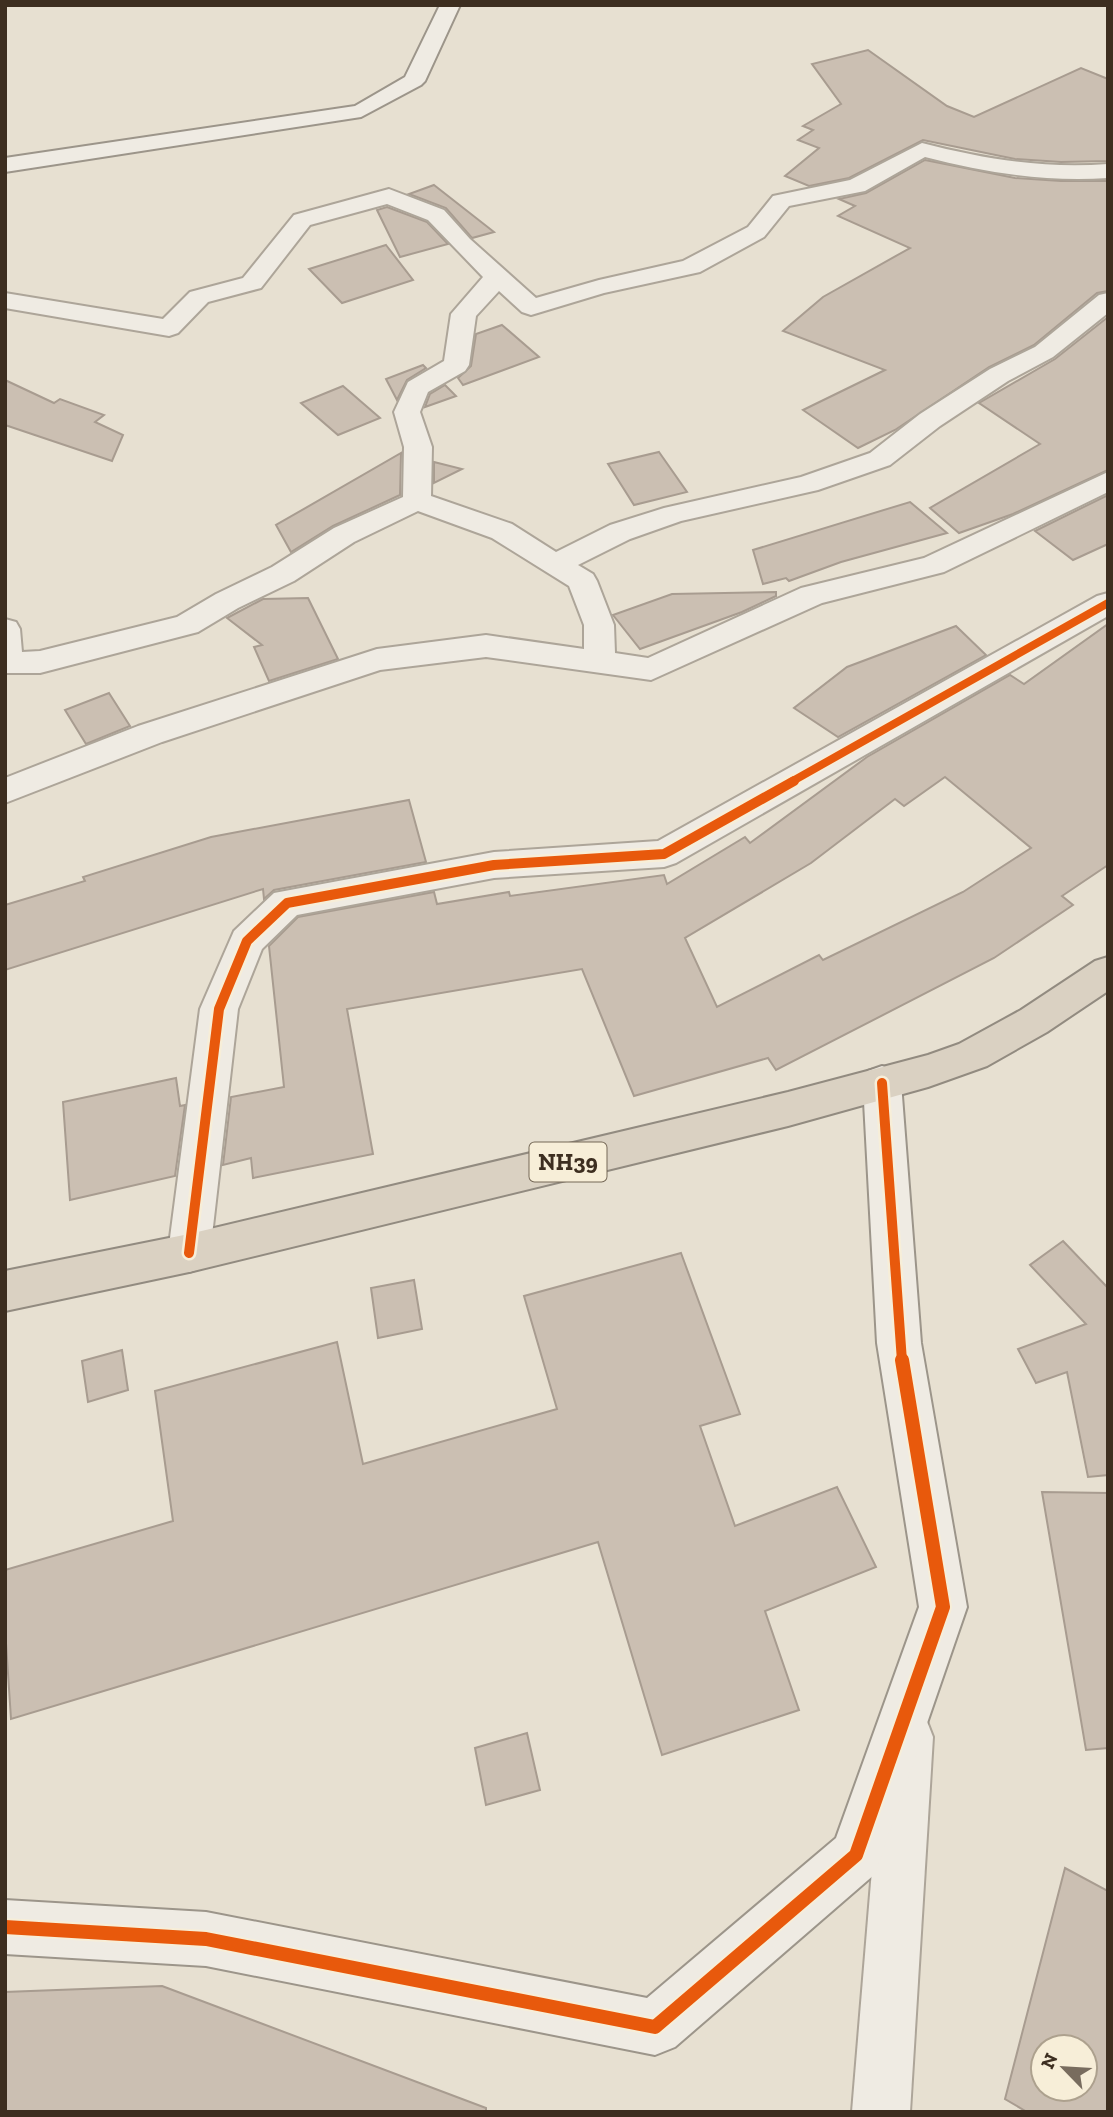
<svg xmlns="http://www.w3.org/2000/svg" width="1113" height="2117" viewBox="0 0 1113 2117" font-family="'Zilla Slab',serif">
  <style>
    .building { fill: #cbbfb2; stroke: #a89c90; stroke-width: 2; fill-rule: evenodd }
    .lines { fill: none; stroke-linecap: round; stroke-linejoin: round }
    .street-casing { stroke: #ada599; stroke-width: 4 }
    .secondary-casing { stroke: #9c958a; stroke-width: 4 }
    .highway-casing { stroke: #928b80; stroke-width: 4 }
    .street { fill: #efebe3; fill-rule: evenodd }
    .secondary { fill: #efebe3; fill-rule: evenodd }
    .highway { fill: #dad1c2; fill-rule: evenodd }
    .cycleway-far2-casing { stroke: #f7eed8; stroke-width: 11 }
    .cycleway-far1-casing { stroke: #f7eed8; stroke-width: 15 }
    .cycleway-casing { stroke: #f7eed8; stroke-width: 18 }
    .cycleway-far2 { stroke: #e8590c; stroke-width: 8 }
    .cycleway-far1 { stroke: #e8590c; stroke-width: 10 }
    .cycleway { stroke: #e8590c; stroke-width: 14 }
    .labels { text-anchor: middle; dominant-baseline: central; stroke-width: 6; stroke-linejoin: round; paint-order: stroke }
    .shield { fill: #f7eed8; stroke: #756857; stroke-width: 2 }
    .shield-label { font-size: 23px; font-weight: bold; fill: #3d2e20 }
  </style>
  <rect width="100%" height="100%" fill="#e7e0d1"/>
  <!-- building -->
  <g class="building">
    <path d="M868,50l79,56 27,11 107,-49 27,11v82l-47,1 -46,-3 -92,-19 -74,38 -40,8 -24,-10 34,-28 -21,-8 15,-10 -10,-4 38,-22 -29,-40z"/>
    <path d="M925,160l90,18 46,3h47v110l-11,2 -63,52 -45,22 -94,63 -37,18 -55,-38 82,-40 -102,-39 40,-34 87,-49 -72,-32 17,-10 -16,-7 27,-6z"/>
    <path d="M434,185l60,47 -22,6 -26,-30 -37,-14z"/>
    <path d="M387,207l40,15 21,22 -48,13 -23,-47z"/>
    <path d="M386,245l27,35 -71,23 -33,-34z"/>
    <path d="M1108,317v153l-95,44 -54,19 -29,-25 110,-64 -61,-41 76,-44z"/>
    <path d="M502,325l37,32 -76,28 -5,-7 13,-12 5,-32z"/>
    <path d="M423,365l3,3 -19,12 -10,20 -11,-21z"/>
    <path d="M5,380l49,23 6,-4 44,16 -9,7 28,13 -11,26 -107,-36z"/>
    <path d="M445,385l11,11 -31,11 5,-13z"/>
    <path d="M343,386l37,32 -42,17 -37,-32z"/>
    <path d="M659,452l28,40 -53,13 -26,-41z"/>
    <path d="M401,453l-1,42 -67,31 -42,26 -15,-27z"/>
    <path d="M434,462l28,7 -28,14z"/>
    <path d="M1108,495v49l-35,16 -38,-29z"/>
    <path d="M910,502l37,31 -106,29 -52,19 -3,-3 -23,6 -10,-34z"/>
    <path d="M776,592v4l-34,16 -102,37 -27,-34 59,-21z"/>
    <path d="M308,598l30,61 -69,22 -15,-34 8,-2 -35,-27 36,-19z"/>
    <path d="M1108,624v241l-46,31 11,9 -79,53 -218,112 -8,-12 -134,38 -52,-127 -235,40 26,145 -120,24 -2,-20 -28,7 8,-68 53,-10 -15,-141 29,-29 136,-25 3,12 72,-12 1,4 154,-21 3,9 78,-47 5,6 117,-86 143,-82 14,9zM945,777l86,71 -68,44 -140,68 -4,-5 -102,52 -32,-69 126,-75 84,-64 9,7z"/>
    <path d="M956,626l30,29 -148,82 -44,-29 53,-41z"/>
    <path d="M109,693l21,33 -44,18 -21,-34z"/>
    <path d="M409,800l17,62 -152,28 -10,9 -1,-10 -258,81v-65l80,-24 -2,-4 128,-40z"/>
    <path d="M176,1078l4,28 5,-1 -10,71 -105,24 -7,-98z"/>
    <path d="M1063,1241l45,47v187l-20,2 -21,-105 -31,11 -18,-34 68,-25 -56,-59z"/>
    <path d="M681,1253l59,161 -40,12 35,100 102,-39 39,80 -111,44 34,99 -137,45 -64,-213 -587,177 -6,-91v-58l168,-49 -18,-130 182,-49 26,122 194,-55 -33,-113z"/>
    <path d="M414,1280l8,49 -44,9 -7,-50z"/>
    <path d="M122,1350l6,40 -40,12 -6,-41z"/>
    <path d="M1042,1492l66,1v255l-22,2z"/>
    <path d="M527,1733l13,57 -54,15 -11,-57z"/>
    <path d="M1065,1868l43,23v221h-81l-22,-13zM1043,2047h42v42h-42z"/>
    <path d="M162,1986l324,122v4h-481v-120z"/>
  </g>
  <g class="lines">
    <!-- street casing -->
    <g class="street-casing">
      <g id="street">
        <path d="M922,143c62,16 122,26 186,21v14c-63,4 -122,-5 -183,-21l-60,34 -76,15 -25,31 -64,35 -96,21 -73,22 -9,-3 -23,-21 -23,25 -7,49 -4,6 -37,21 -8,20 12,35 -1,49 81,28 44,28 54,-27 54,-17 137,-31 69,-24 50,-39 70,-45 45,-22 64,-52 9,-2v20l-55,44 -45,24 -68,45 -50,39 -72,25 -137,31 -51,18 -52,26 15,9 4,7 17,44 1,28 33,5 153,-70 123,-30 184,-86v20l-164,80 -122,31 -171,77 -165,-23 -106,13 -218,72 -157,61v-25l133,-52 239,-77 109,-14 98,14v-24l-15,-39 -77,-48 -74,-27 -64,31 -60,39 -56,27 -40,24 -158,41h-35v-54l11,3 4,7 2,23 18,-1 137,-34 39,-23 56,-27 62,-39 69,-31 1,-50 -10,-35 14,-30 36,-21 7,-47 32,-37 -55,-57 -41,-16 -77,21 -49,63 -53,14 -30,31 -9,3 -164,-28v-15l158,26 27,-27 53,-14 51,-63 95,-26 55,21 26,29 66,59 63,-18 84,-19 65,-34 25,-31 77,-16z"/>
        <path d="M1108,593v23l-432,247 -12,4 -170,11 -197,37 -35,34 -24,60 -28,244 -6,14 -15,5 -15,-5 -6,-14 32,-244 34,-78 40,-38 220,-41 164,-11 439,-245z"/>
        <path d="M908,1712l18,7 7,18 -23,375h-58l31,-375 7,-18z"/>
      </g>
    </g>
    <!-- secondary casing -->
    <g class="secondary-casing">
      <g id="secondary">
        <path d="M440,5h20l-35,76 -4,4 -60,32 -356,55v-14l350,-52 50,-29z"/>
        <path d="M882,1066l14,5 5,12 20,260 46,264 -92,267 -200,173 -20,8 -449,-89 -201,-12v-54l201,12 441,86 189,-160 83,-231 -42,-264 -14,-260 5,-12z"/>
      </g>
    </g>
    <!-- highway casing -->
    <g class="highway-casing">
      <path id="highway" d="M1108,957v34l-61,41 -60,34 -59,21 -140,39 -599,146 -184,39v-40l184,-37 599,-142 140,-37 31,-11 62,-34 74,-49z"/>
    </g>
    <!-- street -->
    <use href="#street" class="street"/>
    <!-- secondary -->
    <use href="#secondary" class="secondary"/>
    <!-- highway -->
    <use href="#highway" class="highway"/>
    <!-- cycleway-far2 casing -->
    <g class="cycleway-far2-casing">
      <path id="cycleway-far2" d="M791,782l317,-179"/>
    </g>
    <!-- cycleway-far1 casing -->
    <g class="cycleway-far1-casing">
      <g id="cycleway-far1">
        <path d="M882,1083l20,278"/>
        <path d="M189,1253l30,-244 28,-68 40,-38 207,-38 170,-11 130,-73"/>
      </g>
    </g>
    <!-- cycleway casing -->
    <g class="cycleway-casing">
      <path id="cycleway" d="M5,1927l201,12 449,88 201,-172 87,-248 -41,-247"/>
    </g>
    <!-- cycleway-far2 -->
    <use href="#cycleway-far2" class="cycleway-far2"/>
    <!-- cycleway-far1 -->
    <use href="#cycleway-far1" class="cycleway-far1"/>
    <!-- cycleway -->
    <use href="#cycleway" class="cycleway"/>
  </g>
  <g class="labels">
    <!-- shield labels -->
    <rect class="shield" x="529.5" y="1142.5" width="77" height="39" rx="5"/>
    <g class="shield-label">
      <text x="568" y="1162">NH39</text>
    </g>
  </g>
  <!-- border -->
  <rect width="1113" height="2117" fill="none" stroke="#3d2e20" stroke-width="14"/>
  <!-- north arrow -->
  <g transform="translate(1064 2068) rotate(295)"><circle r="33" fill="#f7eed8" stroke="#ada18e" stroke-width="2"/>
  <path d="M0-5L12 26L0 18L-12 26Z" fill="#786c5e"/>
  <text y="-10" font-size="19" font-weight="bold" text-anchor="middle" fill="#3d2e20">N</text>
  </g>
</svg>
